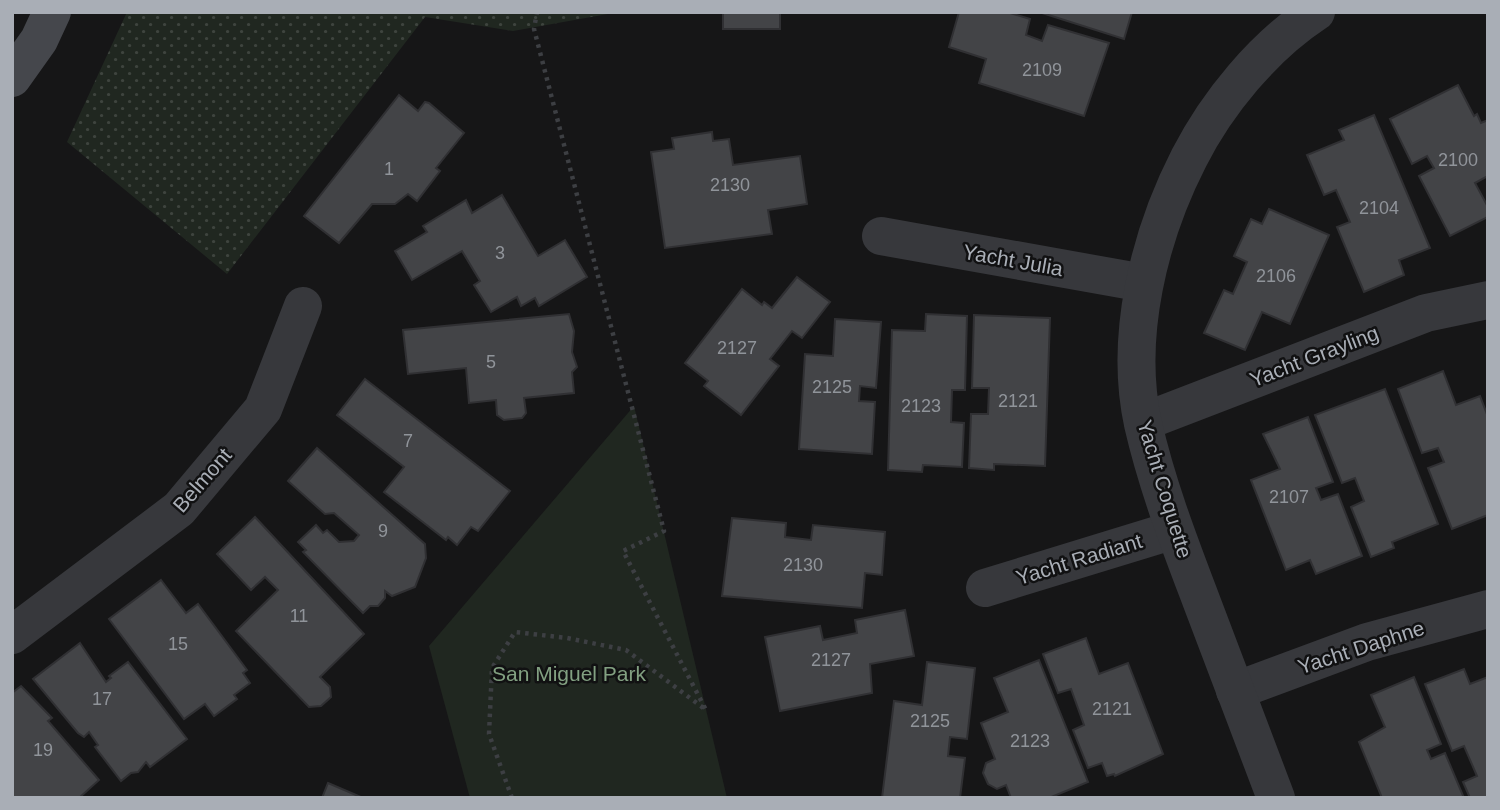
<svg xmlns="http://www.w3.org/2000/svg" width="1500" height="810" viewBox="0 0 1500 810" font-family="Helvetica,sans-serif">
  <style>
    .grass { fill: url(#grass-dots) }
    .green { fill: #202720 }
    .building { fill: #434447; stroke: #303033; stroke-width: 2 }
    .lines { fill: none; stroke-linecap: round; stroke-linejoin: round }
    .path { stroke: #3d3f43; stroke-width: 4.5; stroke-dasharray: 3.5 5; stroke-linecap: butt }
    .minor { stroke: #37383c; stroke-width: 38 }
    .tertiary { stroke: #37383c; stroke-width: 38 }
    .secondary { stroke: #45474c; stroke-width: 38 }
    .labels { text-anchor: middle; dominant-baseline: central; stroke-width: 5; stroke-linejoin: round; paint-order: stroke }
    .number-label { font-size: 18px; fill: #90949a }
    .street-label { font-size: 21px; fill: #a9aeb6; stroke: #111112 }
    .park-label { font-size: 21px; fill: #82a081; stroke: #111112 }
  </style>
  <defs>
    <pattern id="grass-dots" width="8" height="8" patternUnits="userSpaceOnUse" patternTransform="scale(1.75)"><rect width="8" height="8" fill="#202720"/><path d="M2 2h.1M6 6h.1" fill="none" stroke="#3e443e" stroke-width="1.8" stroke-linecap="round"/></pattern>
  </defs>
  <rect width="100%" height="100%" fill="#161617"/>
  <!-- grass -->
  <path class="grass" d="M127,12h492l-106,19 -88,-14 -198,257 -160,-132z"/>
  <!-- green -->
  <path class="green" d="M634,406l93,392h-257l-41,-152z"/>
  <!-- building -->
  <g class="building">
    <rect x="723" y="12" width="57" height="17"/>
    <path d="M959,12h48l23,7 -4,16 16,6 6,-16 61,18 -25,73 -105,-33 7,-24 -37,-12z"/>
    <path d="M1039,12h93l-8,27z"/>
    <path d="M1458,85l16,31 3,-2 4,9 7,-3v56l-13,7 13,24v10l-38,19 -31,-60 15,-8 -7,-12 -15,8 -22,-45z"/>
    <path d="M399,95l19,16 7,-9 4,1 35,30 -28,35 4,3 -23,30 -9,-7 -13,10h-23l-33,39 -35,-27z"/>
    <path d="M1374,115l56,133 -31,12 5,15 -40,17 -27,-65 13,-5 -14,-32 -12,5 -17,-40 37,-15 -5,-10z"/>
    <path d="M712,132l1,9 16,-2 4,26 67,-9 7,48 -39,6 4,24 -107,14 -14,-96 23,-3 -2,-11z"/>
    <path d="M502,195l36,61 27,-16 22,37 -48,29 -4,-8 -14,8 -4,-9 -26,15 -17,-27 6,-4 -18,-30 -50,29 -17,-29 32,-19 -4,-6 43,-26 6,13z"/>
    <path d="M1269,209l60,26 -39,89 -28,-12 -17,38 -41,-17 20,-43 9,4 14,-32 -13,-6 17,-37 11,5z"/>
    <path d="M797,277l33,25 -28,36 -10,-7 -22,28 9,7 -38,49 -37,-29 4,-5 -23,-18 57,-74 20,16 2,-3 8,6z"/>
    <path d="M569,314l5,17 -2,21 5,15 -5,5 2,21 -50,5 2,15 -4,5 -18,2 -7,-5 -1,-15 -27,3 -3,-35 -58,6 -5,-44z"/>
    <path d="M926,314l41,2 -2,74h-13l-1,32 13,1 -2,44 -39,-2 -1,7 -34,-2 4,-140 33,1z"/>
    <path d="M974,315l76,3 -5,148 -51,-2v6l-25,-2 2,-54h17l1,-26h-17z"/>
    <path d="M835,319l46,3 -5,66 -16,-2 -1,15 16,1 -3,52 -73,-5 6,-95 28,2z"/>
    <path d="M1443,371l13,34 24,-9 8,21v98l-36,14 -24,-61 16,-6 -6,-14 -16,5 -24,-64z"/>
    <path d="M365,379l145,112 -32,40 -7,-4 -14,18 -9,-8 -2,3 -62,-48 20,-25 -67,-52z"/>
    <path d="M1385,389l53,135 -46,18 2,6 -23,9 -20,-50 13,-6 -9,-23 -13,5 -27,-68z"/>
    <path d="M1308,417l25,65 -17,6 5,12 17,-6 24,62 -46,18 -6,-14 -24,10 -35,-90 29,-11 -17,-35z"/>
    <path d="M317,448l108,96 1,14 -11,29 -23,9 -7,-5v7l-7,8h-8l-7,7 -60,-61 3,-2 -8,-8 18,-17 7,8 4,-3 12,12 15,-1 5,-6 -25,-22 -9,1 -37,-33z"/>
    <path d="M255,517l109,117 -44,43 10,10 1,10 -10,9 -12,1 -73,-76 42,-41 -13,-13 -14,13 -34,-36z"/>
    <path d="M732,518l54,5 -1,14 26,3 2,-15 72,7 -3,43 -17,-2 -3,35 -140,-12z"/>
    <path d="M161,580l25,33 12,-9 49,66 -4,3 7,10 -16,12 3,4 -23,17 -9,-12 -21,15 -75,-100z"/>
    <path d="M905,610l9,46 -44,8 2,29 -92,18 -15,-74 55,-11 3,14 34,-7 -2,-13z"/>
    <path d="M1086,638l13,36 29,-11 35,91 -48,22 -1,-2 -7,2 -5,-13 -14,5 -15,-38 11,-5 -13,-36 -13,4 -15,-39z"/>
    <path d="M80,643l26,39 5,-4 -2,-2 19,-14 59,77 -37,28 -4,-5 -8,10 -7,1 -10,8 -26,-34 3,-2 -9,-13 -5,5 -6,-4 -45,-54z"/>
    <path d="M1039,660l49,122 -39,16h-38l-5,-13 -9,4 -9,-5 -5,-11 3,-10 9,-4 -14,-36 27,-11 -14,-34z"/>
    <path d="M927,662l48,6 -8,71 -17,-2 -2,19 17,2 -5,40h-78l12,-97 28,4z"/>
    <path d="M1464,669l6,15 18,-7v121h-18l-7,-16 14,-6 -13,-30 -12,5 -27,-67z"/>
    <path d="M1414,677l27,67 -14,6 4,9 14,-6 19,45h-82l-23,-56 26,-15 -14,-32z"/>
    <path d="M21,686l31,32 -4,3 51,59 -20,18h-67v-105z"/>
    <path d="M328,783l35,15h-41z"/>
  </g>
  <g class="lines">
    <!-- path -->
    <path class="path" d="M512,798l-23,-64 3,-66 23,-36 52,6 59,12 80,60 -83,-159 41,-20 -130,-502 3,-17"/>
    <!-- minor -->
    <g class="minor">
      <path d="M881,236l263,47"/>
      <path d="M1143,422l283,-109 62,-13"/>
      <path d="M985,588l189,-58"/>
      <path d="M12,635l167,-126 84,-100 40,-103"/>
      <path d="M1235,691l132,-49 121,-33"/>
    </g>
    <!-- tertiary -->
    <path class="tertiary" d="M1276,798c-25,-66 -50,-132 -75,-198 -22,-58 -44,-115 -58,-176 -19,-87 6,-188 46,-266 28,-55 74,-111 127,-146"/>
    <!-- secondary -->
    <path class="secondary" d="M12,78l27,-38 13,-28"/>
  </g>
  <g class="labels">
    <!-- number labels -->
    <g class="number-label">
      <text x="1042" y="70">2109</text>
      <text x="1458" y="160">2100</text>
      <text x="389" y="169">1</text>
      <text x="730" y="185">2130</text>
      <text x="1379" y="208">2104</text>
      <text x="500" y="253">3</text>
      <text x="1276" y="276">2106</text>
      <text x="737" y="348">2127</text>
      <text x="491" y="362">5</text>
      <text x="832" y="387">2125</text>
      <text x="1018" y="401">2121</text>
      <text x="921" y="406">2123</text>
      <text x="408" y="441">7</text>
      <text x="1289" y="497">2107</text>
      <text x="383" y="531">9</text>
      <text x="803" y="565">2130</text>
      <text x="299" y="616">11</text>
      <text x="178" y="644">15</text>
      <text x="831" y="660">2127</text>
      <text x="102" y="699">17</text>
      <text x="1112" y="709">2121</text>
      <text x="930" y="721">2125</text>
      <text x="1030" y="741">2123</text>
      <text x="43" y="750">19</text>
    </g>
    <!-- street labels -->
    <g class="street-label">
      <text transform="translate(1013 260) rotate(10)">Yacht Julia</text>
      <text transform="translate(1314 356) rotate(-21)">Yacht Grayling</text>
      <text transform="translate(202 480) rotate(-49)">Belmont</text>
      <text transform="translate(1165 489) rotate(73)">Yacht Coquette</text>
      <text transform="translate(1079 559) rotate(-17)">Yacht Radiant</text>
      <text transform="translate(1361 647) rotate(-18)">Yacht Daphne</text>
    </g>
    <!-- park labels -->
    <g class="park-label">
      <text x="569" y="673">San Miguel Park</text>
    </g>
  </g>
  <!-- border -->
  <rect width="1500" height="810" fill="none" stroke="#a9aeb6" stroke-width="28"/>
</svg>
